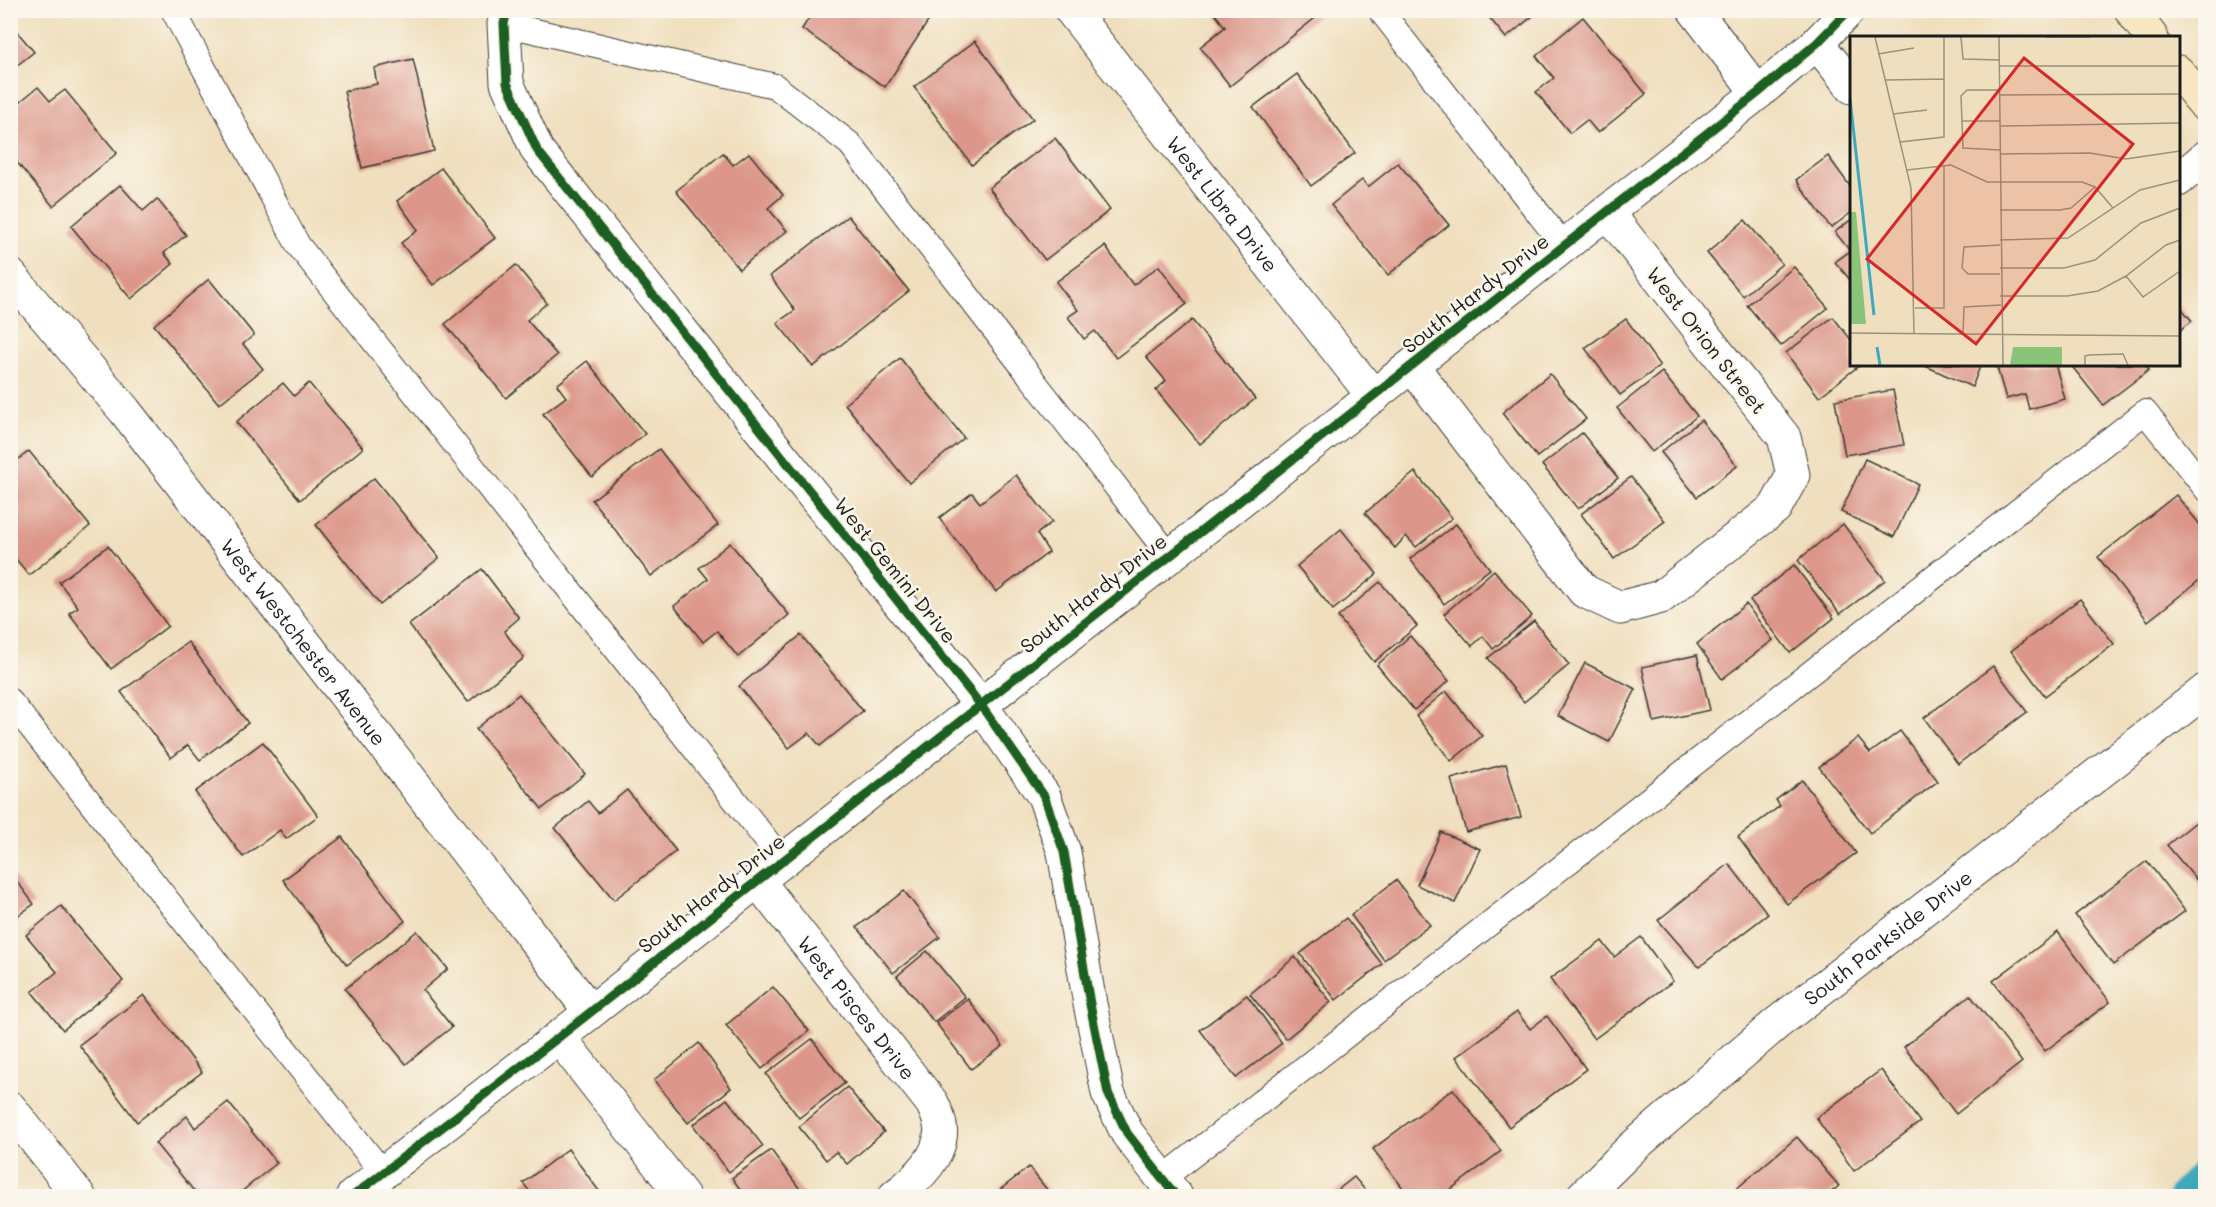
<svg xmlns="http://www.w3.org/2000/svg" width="2216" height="1207" viewBox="0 0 2216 1207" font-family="Mali,sans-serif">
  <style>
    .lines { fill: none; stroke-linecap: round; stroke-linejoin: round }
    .canal { stroke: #3ca9bc; stroke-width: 40 }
    .building { fill: #dc978a }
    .service-casing { stroke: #3c3934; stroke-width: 26 }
    .minor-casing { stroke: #3c3934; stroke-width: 35 }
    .tertiary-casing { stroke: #3c3934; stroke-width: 35 }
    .secondary-casing { stroke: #3c3934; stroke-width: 35 }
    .service { stroke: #fff; stroke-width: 24 }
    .minor { stroke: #fff; stroke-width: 33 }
    .tertiary { stroke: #fff; stroke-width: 33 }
    .secondary { stroke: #f9e7c3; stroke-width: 33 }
    .cycleway-casing { stroke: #fbf7ec; stroke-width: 13 }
    .cycleway { stroke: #1b5e20; stroke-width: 9 }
    .labels { text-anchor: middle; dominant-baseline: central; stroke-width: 5; stroke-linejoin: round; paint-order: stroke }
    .street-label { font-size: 20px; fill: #1c1c1c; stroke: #fbf7ec }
    .inset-river { fill: none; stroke: #3ca9bc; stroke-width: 3 }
    .inset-road { fill: none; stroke: #9b917d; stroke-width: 1.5 }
    .view { fill: #d62828; fill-opacity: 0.15; stroke: #d62828; stroke-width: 3 }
    .inset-edge { fill: none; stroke: #1c1c1c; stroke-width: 3 }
  </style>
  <rect width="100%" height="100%" fill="#fbf7ec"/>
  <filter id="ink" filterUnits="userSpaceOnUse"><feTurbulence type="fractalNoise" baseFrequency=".0167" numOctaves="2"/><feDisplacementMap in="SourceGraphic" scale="12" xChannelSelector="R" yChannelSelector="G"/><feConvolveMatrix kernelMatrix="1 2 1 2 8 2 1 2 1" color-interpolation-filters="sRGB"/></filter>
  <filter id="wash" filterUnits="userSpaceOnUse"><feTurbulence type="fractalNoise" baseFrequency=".008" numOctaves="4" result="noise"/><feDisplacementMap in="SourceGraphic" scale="24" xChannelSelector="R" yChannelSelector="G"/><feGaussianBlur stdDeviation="1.35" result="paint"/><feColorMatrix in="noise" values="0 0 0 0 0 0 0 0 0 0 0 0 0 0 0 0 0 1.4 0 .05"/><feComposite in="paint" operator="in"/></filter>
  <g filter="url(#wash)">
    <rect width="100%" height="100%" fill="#f0dfbe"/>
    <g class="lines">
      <!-- canal -->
      <path class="canal" d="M2188,1196l18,-17"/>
    </g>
    <g id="blocks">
      <!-- building -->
      <g class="building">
        <path d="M814,10h107l10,7 -46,70 -83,-58z"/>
        <path d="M1212,10h106l2,4 -90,72 -30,-39 25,-20z"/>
        <path d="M1483,10h57l-34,28z"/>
        <path d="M1583,17l63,77 -48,39 -11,-13 -17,13 -34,-41 18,-14 -18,-22z"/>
        <path d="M10,23l24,29 -24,19z"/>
        <path d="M975,41l58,78 -61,46 -58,-78z"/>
        <path d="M413,59l21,92 -72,17 -18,-77 33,-7 -3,-16z"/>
        <path d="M1297,74l58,79 -44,33 -58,-79z"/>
        <path d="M38,87l12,14 15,-11 52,63 -64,53 -43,-52v-44z"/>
        <path d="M1055,138l55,72 -65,50 -56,-72z"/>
        <path d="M723,153l10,12 16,-12 34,42 -15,13 19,23 -48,38 -63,-78z"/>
        <path d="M1828,156l24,33v23l-21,16 -35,-48z"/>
        <path d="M1398,163l51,62 -61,50 -57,-70 31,-25 6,7z"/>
        <path d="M441,168l54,70 -62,47 -32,-42 17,-13 -21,-29z"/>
        <path d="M120,185l23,26 14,-12 29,36 -22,18 9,11 -42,35 -60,-73z"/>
        <path d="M848,216l61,75 -96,76 -36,-44 18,-13 -25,-34z"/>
        <path d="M1852,219v63l-17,-20 15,-11 -15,-19z"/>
        <path d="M1745,220l37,44 -39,32 -36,-43z"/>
        <path d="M1105,246l28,39 26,-19 28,38 -71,54 -21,-27 -11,8 -16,-22 10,-7 -22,-28z"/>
        <path d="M516,265l31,38 -20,17 30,35 -51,43 -61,-74z"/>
        <path d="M1794,267l34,41 -47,38 -34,-41z"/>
        <path d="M209,279l45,56 -11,9 20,25 -44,35 -65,-79z"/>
        <path d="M2178,304l14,17 -14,11z"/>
        <path d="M1833,317l19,24v23h9l-42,33 -33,-44z"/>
        <path d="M1626,319l34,47 -40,29 -35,-47z"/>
        <path d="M1192,320l63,79 -55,45 -44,-54 10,-9 -20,-24z"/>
        <path d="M900,358l64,80 -55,45 -64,-79z"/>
        <path d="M587,361l58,73 -53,43 -49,-63 23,-17 -9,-12z"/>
        <path d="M1921,364h60l-9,23z"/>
        <path d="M1996,364h59l10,35 -36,10 -4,-15 -19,5z"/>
        <path d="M2070,364h74l5,6 -46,35z"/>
        <path d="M1662,372l35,44 -45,36 -35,-44z"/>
        <path d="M1550,374l36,45 -49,38 -35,-44z"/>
        <path d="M283,383l11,13 15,-13 54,65 -63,52 -64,-78z"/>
        <path d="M1893,390l11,55 -59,10 -10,-55z"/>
        <path d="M1701,420l36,46 -40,31 -36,-45z"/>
        <path d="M1582,433l36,45 -40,31 -36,-44z"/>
        <path d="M659,449l59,76 -67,51 -59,-76z"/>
        <path d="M29,451l61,75 -61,49 -19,-23v-86z"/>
        <path d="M1865,459l53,25 -24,53 -53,-25z"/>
        <path d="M1415,472l37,46 -36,29 -10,-11 -11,12 -30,-35z"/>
        <path d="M1016,475l36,47 -15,12 12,18 -53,40 -57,-74 33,-25 8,10z"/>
        <path d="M1631,477l34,44 -51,38 -33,-45z"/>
        <path d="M374,478l65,80 -59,47 -64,-80z"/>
        <path d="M2176,495l30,37v43l-58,46 -50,-64z"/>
        <path d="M1456,524l34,45 -46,35 -34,-45z"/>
        <path d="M1843,524l42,56 -45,34 -42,-54z"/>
        <path d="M1341,529l36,45 -44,36 -36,-44z"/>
        <path d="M730,543l59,72 -51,42 -21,-26 -14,11 -29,-36 34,-27 -9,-11z"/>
        <path d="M108,546l60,80 -57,43 -42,-56 9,-6 -19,-25z"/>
        <path d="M1794,565l40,53 -44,35 -40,-53z"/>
        <path d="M482,569l37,49 -15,13 20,27 -56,44 -59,-77z"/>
        <path d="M1494,570l38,46 -39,33 -10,-13 -11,10 -28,-32z"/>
        <path d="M1380,582l37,44 -43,36 -36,-45z"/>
        <path d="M2080,599l34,45 -69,52 -34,-45z"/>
        <path d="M1746,604l27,36 -51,39 -25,-35z"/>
        <path d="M1534,621l35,44 -45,37 -36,-44z"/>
        <path d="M801,635l62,76 -43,35 -11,-13 -20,15 -50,-62z"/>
        <path d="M1410,636l39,45 -35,29 -37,-45z"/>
        <path d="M188,642l60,81 -48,37 -12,-15 -17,13 -50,-66z"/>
        <path d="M1697,655l13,55 -56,12 -12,-55z"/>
        <path d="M1585,663l51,26 -27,53 -51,-26z"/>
        <path d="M1993,666l34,46 -69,52 -34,-46z"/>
        <path d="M1446,691l36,45 -31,25 -35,-45z"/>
        <path d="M519,694l66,80 -43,35 -66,-80z"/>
        <path d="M1900,731l38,50 -68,52 -51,-66 39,-29 12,15z"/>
        <path d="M263,742l55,74 -32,23 -6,-9 -37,27 -48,-65z"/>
        <path d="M1506,764l15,53 -55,15 -15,-53z"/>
        <path d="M1802,780l54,73 -69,51 -49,-67 42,-31 -4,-6z"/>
        <path d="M627,790l49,61 -62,49 -59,-72 33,-27 10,12z"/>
        <path d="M2206,814v77l-39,-46z"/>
        <path d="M1441,832l39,17 -25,54 -38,-18z"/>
        <path d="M342,837l63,84 -58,44 -64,-85z"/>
        <path d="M2147,861l38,50 -72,54 -38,-50z"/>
        <path d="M1729,864l39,50 -69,53 -41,-47z"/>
        <path d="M10,872l24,32 -24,17z"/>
        <path d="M1396,880l34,45 -46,35 -33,-45z"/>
        <path d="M904,891l36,46 -47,36 -36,-46z"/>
        <path d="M61,906l62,75 -60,49 -31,-38 25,-20 -31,-37z"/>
        <path d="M1346,918l36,46 -46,36 -36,-46z"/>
        <path d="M417,931l31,38 -25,21 29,37 -46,37 -61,-75z"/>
        <path d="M2058,932l52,70 -65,49 -52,-70z"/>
        <path d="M1641,937l32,44 -79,58 -44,-60 52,-38 12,16z"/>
        <path d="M927,951l38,46 -31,25 -37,-46z"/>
        <path d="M1295,957l36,45 -45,37 -36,-45z"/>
        <path d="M773,987l36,44 -47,38 -36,-44z"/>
        <path d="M144,995l58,77 -65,50 -58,-77z"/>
        <path d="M1247,995l35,48 -46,35 -36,-48z"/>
        <path d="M1970,995l52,67 -66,52 -52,-67z"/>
        <path d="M968,999l35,47 -32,23 -35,-46z"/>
        <path d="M1517,1012l13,17 17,-13 39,53 -77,58 -53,-70z"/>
        <path d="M812,1039l33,44 -46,35 -33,-44z"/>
        <path d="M699,1043l32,45 -43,35 -34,-43z"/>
        <path d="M1881,1070l39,52 -66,49 -38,-53z"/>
        <path d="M847,1087l37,45 -37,32 -11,-12 -10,8 -27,-33z"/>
        <path d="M1453,1089l48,62 -59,45h-33l-36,-47z"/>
        <path d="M727,1099l36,47 -34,26 -36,-47z"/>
        <path d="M228,1102l49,61 -41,33h-38l-43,-53 32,-27 8,12z"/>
        <path d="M1797,1137l42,49 -13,10h-85l-6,-6z"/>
        <path d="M568,1149l34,46 -69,1 -10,-13z"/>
        <path d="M771,1150l34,46h-60l-13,-18z"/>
        <path d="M1029,1167l23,29h-60z"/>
        <path d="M1354,1177l16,19h-40z"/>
      </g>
    </g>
  </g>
  <g filter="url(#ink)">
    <use href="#blocks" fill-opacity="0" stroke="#3c3934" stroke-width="1.5"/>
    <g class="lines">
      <!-- service casing -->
      <g class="service-casing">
        <g id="service">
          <path d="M173,10l125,235 484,615"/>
          <path d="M1380,10l184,236"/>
          <path d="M504,24l271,62 75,58 319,411"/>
          <path d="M10,701l373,472"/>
          <path d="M1162,1179l983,-767 61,77"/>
        </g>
      </g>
      <!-- minor casing -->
      <g class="minor-casing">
        <g id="minor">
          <path d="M507,10l-3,14 3,59 30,67 443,554 64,92 20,56 26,152 18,89 19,40 49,63"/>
          <path id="s1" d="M1071,10l303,387"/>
          <path d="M1694,10l64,83"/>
          <path d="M1817,43l35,44"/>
          <path d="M2178,180l28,-23"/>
          <path id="s2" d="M10,275l115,136 465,600"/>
          <path d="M1412,366l172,225 36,17 41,-11 114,-89 18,-33 -9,-38 -177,-225"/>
          <path id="s3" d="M757,880l175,223c3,7 7,14 8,22 5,29 -24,55 -45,71"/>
          <path d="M559,1037l124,159"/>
          <path d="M10,1108l69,88"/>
          <path id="s4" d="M1583,1196l49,-48 144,-124 430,-334"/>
        </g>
      </g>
      <!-- tertiary casing -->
      <g class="tertiary-casing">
        <path id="tertiary" d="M353,1196l206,-159 1199,-944 59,-50 32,-33"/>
      </g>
      <!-- secondary casing -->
      <g class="secondary-casing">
        <g id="secondary">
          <path d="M2131,10l21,28"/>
          <path d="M2178,72l28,34"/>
        </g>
      </g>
      <!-- service -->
      <use href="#service" class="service"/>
      <!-- minor -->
      <use href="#minor" class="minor"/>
      <!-- tertiary -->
      <use href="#tertiary" class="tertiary"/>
      <!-- secondary -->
      <use href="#secondary" class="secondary"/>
      <!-- cycleway casing -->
      <g class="cycleway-casing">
        <g id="cycleway">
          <path d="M507,10l-3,14 3,59 30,67 443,554 64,92 20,56 26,152 18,89 19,40 49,63"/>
          <path d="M353,1196l206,-159 1199,-944 59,-50 32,-33"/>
        </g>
      </g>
      <!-- cycleway -->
      <use href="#cycleway" class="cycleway"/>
    </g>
  </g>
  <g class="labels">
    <!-- street labels -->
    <g class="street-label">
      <text stroke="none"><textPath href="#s1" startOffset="246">West Libra Drive</textPath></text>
      <text transform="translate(1475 293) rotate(-38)">South Hardy Drive</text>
      <text transform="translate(1707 340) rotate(52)">West Orion Street</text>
      <text transform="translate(896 570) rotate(51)">West Gemini Drive</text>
      <text transform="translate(1093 593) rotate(-38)">South Hardy Drive</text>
      <text stroke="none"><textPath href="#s2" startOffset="470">West Westchester Avenue</textPath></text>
      <text transform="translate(711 893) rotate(-38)">South Hardy Drive</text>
      <text stroke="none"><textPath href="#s4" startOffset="400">South Parkside Drive</textPath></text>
      <text stroke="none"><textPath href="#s3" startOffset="162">West Pisces Drive</textPath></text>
    </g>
  </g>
  <!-- overview -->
  <g transform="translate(1850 36)">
    <rect width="330" height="330" fill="#f0dfbe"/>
    <path d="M0,176h6l10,112h-16zM163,311h49v18h-52z" fill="#8ac479"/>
    <path class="inset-river" d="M0,63l24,216M27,311l3,18"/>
    <path class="inset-road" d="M25,1l36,151 3,147M111,1l2,22 37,1M149,1l4,328M196,1h44M28,18l36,-6M150,30h180M35,44l59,-1M150,54h-33l-6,6 2,52 37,2M150,59l180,-1M43,78l34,-4M112,85h38M150,90l180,-3M50,106l44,-5v-100M150,118l90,-1 36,6 54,-8M57,134l44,-5 36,17h95l13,5 18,21M150,174h60l11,-2 24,-21M150,204l68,-2 72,-48 40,-10M150,209l-36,2 -2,21 6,6h32M150,232h64l31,-8 46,-37 39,-15M276,240l17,21 37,-26M150,260h67l31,-5 28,-15 40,-31 14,-5M65,272h29v-143M0,297l330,3M113,299l1,-28 37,-2M235,329v-9l4,-1 34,-1 5,11"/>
    <path class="view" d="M174,22l109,86 -157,200 -109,-85z"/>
    <rect width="330" height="330" class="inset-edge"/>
  </g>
  <!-- margin -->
  <rect width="2216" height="1207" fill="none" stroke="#fbf7ec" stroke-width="36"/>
</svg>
